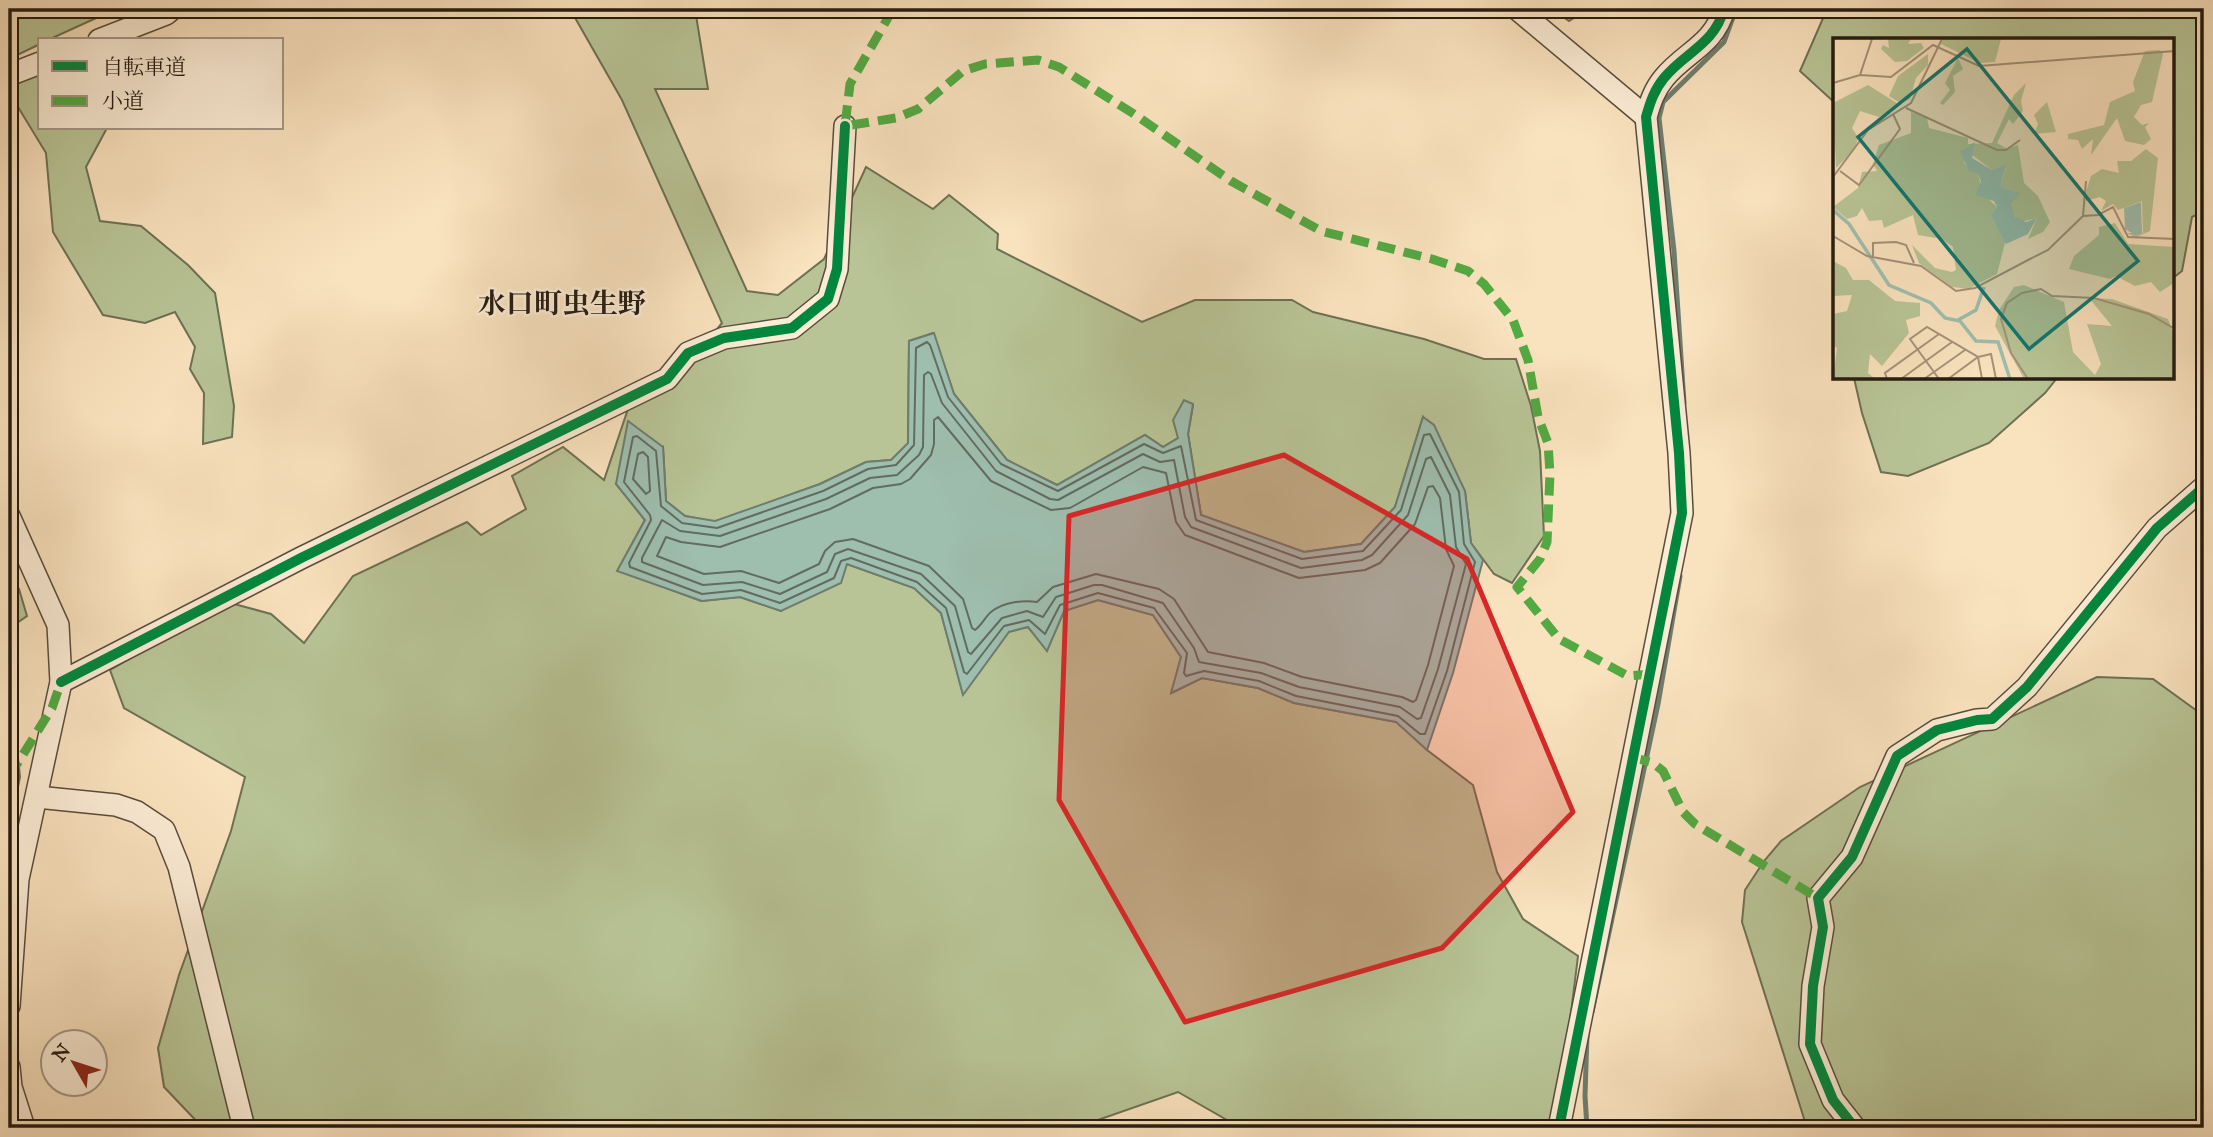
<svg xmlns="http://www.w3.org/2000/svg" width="2213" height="1137" viewBox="0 0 2213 1137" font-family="'IM FELL Great Primer','Noto Serif JP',serif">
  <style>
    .green { fill: #b8c496; stroke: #6e7054; stroke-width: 2 }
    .water { fill: #9ebeae; stroke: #6e7d6f; stroke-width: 2 }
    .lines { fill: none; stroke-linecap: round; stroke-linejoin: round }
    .shore { stroke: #626c60; stroke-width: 2 }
    .stream { stroke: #6e7d6f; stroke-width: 5 }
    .street-casing { stroke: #5a4d3c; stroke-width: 24 }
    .street { stroke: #fbecd5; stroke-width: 21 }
    .quiet { stroke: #53a942; stroke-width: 9; stroke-dasharray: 18 9; stroke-linecap: butt }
    .cycleway-casing { stroke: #fbecd5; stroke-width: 15 }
    .cycleway { stroke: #00873e; stroke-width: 10 }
    .marked { fill: #d62828; fill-opacity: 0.2; stroke: #d62828; stroke-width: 5; stroke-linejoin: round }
    .labels { text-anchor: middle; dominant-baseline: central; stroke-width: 5; stroke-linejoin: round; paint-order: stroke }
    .quarter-label { font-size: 28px; font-weight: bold; fill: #251b11; stroke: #fbecd5 }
    .inset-river { fill: none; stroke: #9ebeae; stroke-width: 3.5 }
    .inset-road { fill: none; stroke: #a49279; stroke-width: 2 }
    .view { fill: #0f766e; fill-opacity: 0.15; stroke: #0f766e; stroke-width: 3.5 }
    .inset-edge { fill: none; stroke: #251b11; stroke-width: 3.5 }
  </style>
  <rect width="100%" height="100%" fill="#f9e2be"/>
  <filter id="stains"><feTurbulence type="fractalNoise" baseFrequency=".00286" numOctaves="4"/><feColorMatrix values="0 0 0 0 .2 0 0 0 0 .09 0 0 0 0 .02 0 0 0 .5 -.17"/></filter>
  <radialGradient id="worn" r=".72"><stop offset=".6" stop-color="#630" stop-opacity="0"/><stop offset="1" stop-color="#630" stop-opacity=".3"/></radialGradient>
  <!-- green -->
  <g class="green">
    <path d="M9,9h107l-68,31h-8v4l-31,15z"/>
    <path d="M570,9h125l13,80h-53l92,202 31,4 46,-36 42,-92 67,42 16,-14 49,39 -1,15 145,73 53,-22h97l21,12 111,27 60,20h32l15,47 9,45 4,85 -32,47 -18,-9 -23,-31 -6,-52 -42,-74 -28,90 -34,37 -57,8 -103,-37 -13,-81 5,-29 -15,33 -15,9 -18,-12 -88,50 -50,-25 -53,-66 -21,-61 -24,8 -1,103 -17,16 -25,2 -46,22 -105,38 -30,-6 -19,-15 -3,-54 -47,37 29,36 -27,50 83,31 39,-4 41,14 66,-47 67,24 27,25 22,81 46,-63 19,-4 19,23 17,-39 34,-11 55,15 28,42 -9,36 30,-15 56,10 36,15 103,19 30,28 46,35 24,87 26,47 55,37 -8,65 -20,107h-309l-63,-36 -103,36h-872l-39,-41 -6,-39 21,-73 52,-144 14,-54 -121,-69 -14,-38 117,-68 44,12 33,29 49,-67 114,-54 14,13 45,-26 -14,-33 51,-29 41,33 24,-71 50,-32 44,-54 -100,-223z"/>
    <path d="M1552,9h36l-19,12z"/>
    <path d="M1827,9h377v202l-12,6 -10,54 -9,7v-238h-338v63l-35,-32z"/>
    <path d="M40,66v62h67l-21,39 14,54 41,5 47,39 27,28 19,113 -2,31 -29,7 1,-51 -14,-24 5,-22 -20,-35 -30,11 -42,-8 -50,-83 -7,-79 -31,-51 -6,-6v-13z"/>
    <path d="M1854,378h203l-12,15 -56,50 -81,33 -27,-4 -19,-59z"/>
    <path d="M9,577l10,12 8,27 -13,9 -5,8z"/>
    <path d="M2097,677l56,2 51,37v412h-397l-65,-206 3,-32 19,-29 17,-20 79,-54z"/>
    <path d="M9,709l4,2 7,66 -8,39 -3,2z"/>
  </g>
  <!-- water -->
  <path class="water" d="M934,333l20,61 53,66 50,25 88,-50 18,12 15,-9 -5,-18 11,-20 9,4 -5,30 13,81 103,37 57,-8 34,-37 28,-90 11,8 31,66 6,52 12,17 -30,113 -26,77 -31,-28 -102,-19 -36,-15 -56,-10 -31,15 10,-36 -28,-42 -55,-15 -34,11 -17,40 -19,-24 -19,5 -46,63 -22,-82 -27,-25 -67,-24 -6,19 -60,28 -41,-14 -38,4 -85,-30 28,-51 -29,-36 12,-63 35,26 3,54 19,15 30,5 105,-37 46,-22 25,-2 17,-17 1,-102z"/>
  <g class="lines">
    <!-- shore -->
    <g class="shore">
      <path d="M927,342l3,3 18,52 53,67 57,27 86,-47 19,9 18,-7 15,74 106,39 61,-8 38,-41 23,-75 6,-1 29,58 5,52 11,18 -28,109 -22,63h-5l-22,-18 -102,-20 -37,-15 -55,-10 -18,5 -2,-3 3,-20 -33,-45 -56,-15 -38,12 -15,29 -16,-14 -25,6 -37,48 -3,-2 -18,-64 -29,-26 -66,-24 -10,3 -7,17 -54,25 -39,-13 -39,4 -72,-27 -1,-4 22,-43 -1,-5 -26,-33 9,-45 4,-1 19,15 5,55 21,17 35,5 106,-37 45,-22 28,-4 18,-20 2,-97z"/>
      <path d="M928,372l3,2 11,29 54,68 54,28 8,1 85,-46 17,8 14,-2 11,57 6,10 110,41 61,-8 10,-5 36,-40 18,-56 5,-2 19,38 6,52 10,17 -28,105 -17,49 -4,1 -17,-12 -101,-20 -38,-14 -62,-11 -5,-14 -31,-45 -61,-18h-8l-38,12 -13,20 -16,-6 -25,7 -31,36 -3,-2 -13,-46 -34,-32 -73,-25 -13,5 -8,18 -47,22 -38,-12 -39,3 -61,-23v-4l20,-38 18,11 40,5 106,-37 44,-21 27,-3 22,-20 4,-8 1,-72z"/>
      <path d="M938,417l53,64 60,29 19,-2 73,-41 23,6 10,49 9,13 114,43 66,-8 15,-7 35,-39 13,-37 5,-1 7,12 6,51 8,17 -26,99 -12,35 -3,2 -11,-5 -100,-20 -38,-14 -56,-11 -34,-53 -15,-10 -63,-15 -43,13 -16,15c-14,-2 -34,0 -46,10 -6,5 -9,13 -16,18l-3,-2 -9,-29 -34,-33 -76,-27 -18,3 -10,9 -6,13 -40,19 -38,-12 -37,3 -47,-18 9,-19 15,5 39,5 110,-38 43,-21 28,-4 9,-5 21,-24 3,-11v-24z"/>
      <path d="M643,452l5,5 2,34 -4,3 -13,-15 5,-25z"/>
    </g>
    <!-- stream -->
    <g class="stream">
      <path d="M1684,403l-10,-152 -15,-133 4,-16 61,-60 12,-33"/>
      <path d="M1592,1012l66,-308 22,-128"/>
      <path d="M1587,1035l-2,61 2,32"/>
    </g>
    <!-- street casing -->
    <g class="street-casing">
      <g id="street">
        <path d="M1517,9l129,108"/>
        <path d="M99,40l67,-26 6,-5"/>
        <path d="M9,75l31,-12"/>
        <path d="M9,516l49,109 3,57 -43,197 -9,127"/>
        <path d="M61,682l240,-124 366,-179 21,-26 36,-15 68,-10 36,-29 9,-30 8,-143"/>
        <path d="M37,797l79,8 21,7 27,18 15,37 65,261"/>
        <path d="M9,1067l2,20 13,41"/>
        <path d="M1559,1128l123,-615 -3,-60 -33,-336c4,-14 8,-27 18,-39 21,-26 50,-33 60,-69"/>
        <path d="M1855,1128l-22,-28 -23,-56 3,-58 10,-59 -5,-29 34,-41 45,-101 40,-26 40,-10 15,-1 35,-32 130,-159 47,-41"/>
      </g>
    </g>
    <!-- street -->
    <use href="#street" class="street"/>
    <!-- quiet -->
    <g class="quiet">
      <path d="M893,9l-43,75 -5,42 51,-8 22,-9 45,-38 22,-7 53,-4 21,7 75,47 97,67 90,50 111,28 36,12 16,13 29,36 15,40 10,57 10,26 2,31 -3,68 -7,17 -23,28 42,52 69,37 23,-2"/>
      <path d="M1632,757l21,6 10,8 20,41 12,12 123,74"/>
      <path d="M9,777l43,-69 9,-26"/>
    </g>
    <!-- cycleway casing -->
    <g class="cycleway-casing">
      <g id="cycleway">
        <path d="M61,682l240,-124 366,-179 21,-26 36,-15 68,-10 36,-29 9,-30 8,-143"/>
        <path d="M1559,1128l123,-615 -3,-60 -33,-336c4,-14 8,-27 18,-39 21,-26 50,-33 60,-69"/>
        <path d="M1855,1128l-22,-28 -23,-56 3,-58 10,-59 -5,-29 34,-41 45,-101 40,-26 40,-10 15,-1 35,-32 130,-159 47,-41"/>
      </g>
    </g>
    <!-- cycleway -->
    <use href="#cycleway" class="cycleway"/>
  </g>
  <!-- marked area -->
  <path class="marked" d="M1284,455l183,104 106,253 -131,136 -257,74 -126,-222 10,-284z"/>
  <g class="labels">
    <!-- quarter labels -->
    <g class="quarter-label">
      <text x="562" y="303">水口町虫生野</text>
    </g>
  </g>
  <!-- overview -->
  <g transform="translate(1833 38)">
    <rect width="341" height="341" fill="#f9e2be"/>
    <path d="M55,1h23l-3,5 13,-1 3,5 -17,13 -12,1 -14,-13 2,-4 6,3zM110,1h58l-6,23 -15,1 -39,-19zM327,12l3,4 -11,48 -11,3 -7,12 8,8 7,-2 -4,4 6,12 -7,6 -19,-4 -8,-23 -26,37 2,-16 -11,10 -4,-9 -10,-1v-5l36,-9 6,-23 25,-11 -2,-9 12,-31zM95,16v11l-12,13 -6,21 -10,4 -11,-7 9,-20zM125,20l5,11 -10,7 2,16 -12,13 -3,-2 10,-13 -5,-7zM193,45l-5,18 2,10 -10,13 -4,-5 -12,24 9,5 12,-3 6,38 14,13 12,26 -7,10 -15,7 9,-21 -17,4 -5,-5 -5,-13 7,-8 -15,-8 -1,-7 6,-16 -15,5 -25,-19 -3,12 14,11 3,13 -5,8h8l13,12 -5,7 14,25 -9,35 -29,15 -16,-2 -33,-24 -7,-18 23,23 17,4 4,-2 -3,-23 -11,-8 -24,-4 -5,-20 -29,13 -2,-8 -13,1 -7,-13 -5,8 -10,3 -14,-12 25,-19 4,-16 15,-1 -4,-7 6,-19 32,-12v-21l16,6 2,10 39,10v6l24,-1 22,-48zM35,47l32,20 -21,12 -19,-6 -8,17 6,9 -3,12 -19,19 -3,-65zM214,64l9,30 -22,2 4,-10 -4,-9zM313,111l12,9 -8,73 -14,6 -10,-4h17l-1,-32 -24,9 -5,-6 -12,7 5,-10 -6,-4 -14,4v-9l5,-16 11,-7 17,4 -2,-12h14zM282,185l13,21 46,3v36l-14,9 -9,-10 -16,4 -19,-10 -6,3 -41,-10 5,-13 25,-21v-8zM0,223l13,7 7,12h16l26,21 25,2v13l-14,4 3,13 -27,33 -12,-12 -2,19 7,6h-42l4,-31 -4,-3v-31l14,-3 5,-16 -19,1zM191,247l40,17 9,50 22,23 6,-11 -14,-40 25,2 -23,-28 23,1 56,20 6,17v43h-150l-29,-53 4,-16 15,-23z" fill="#b8c496"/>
    <path d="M142,104l-3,16 20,12 15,-6 -6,17 1,7 18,5 -9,11 4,13 11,5 11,-4 -9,16 -22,10 -15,-29 6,-8 -3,-6 -19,-6 6,-13 -3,-8 -9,-3 -9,-19zM308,164l1,31 -7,2 -10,-6 -1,-21z" fill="#9ebeae"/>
    <path class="inset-river" d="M0,172l16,14 40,61 42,18 14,15 15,3 16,20 22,1 12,37M125,282l18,-10 8,-23"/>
    <path class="inset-road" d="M27,37l12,-36M0,45l27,-8 31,2 42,-32 46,21 196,-15M73,70l91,42h9l14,-10M7,133l19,14 41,-56 -7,-15M0,139l35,-47 43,-27 31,-64M250,178l3,-35M0,198l34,20 54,10 35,25 19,-3 55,-29 18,-9 35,-34 15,-1 15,-8 15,30 47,2M40,219v-14l23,-1 10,3 8,18M54,341l-2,-6 54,-39M68,341l51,-37M91,341l41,-29M106,341l-29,-40 17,-12 51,30 4,22M115,341l30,-22 13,-3 5,25M195,341l-17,-26 -10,-34 6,-16 15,-10 19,-4 11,7 42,2 55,16 26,15"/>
    <path class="view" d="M134,11l171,212 -109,88 -171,-212z"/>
    <rect width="341" height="341" class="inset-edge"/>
  </g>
  <!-- margin -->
  <rect width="2213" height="1137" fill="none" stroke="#f9e2be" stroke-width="35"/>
  <rect x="10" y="10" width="2192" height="1116" fill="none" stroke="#251b11" stroke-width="3.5"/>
  <rect x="18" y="18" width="2178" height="1102" fill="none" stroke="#251b11" stroke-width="2"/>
  <!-- legend -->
  <rect x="38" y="38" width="245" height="91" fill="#fbecd5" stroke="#a59887" stroke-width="2"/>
  <rect x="52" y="61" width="35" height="10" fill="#00873e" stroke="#a59887" stroke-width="2"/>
  <text x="102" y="74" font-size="21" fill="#251b11">自転車道</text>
  <rect x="52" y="96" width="35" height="10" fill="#53a942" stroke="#a59887" stroke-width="2"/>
  <text x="102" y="108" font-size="21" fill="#251b11">小道</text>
  <!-- north arrow -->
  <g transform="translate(74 1063) rotate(309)"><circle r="33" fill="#fbecd5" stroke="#a59887" stroke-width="2"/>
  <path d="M0-5L12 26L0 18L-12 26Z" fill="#8f2418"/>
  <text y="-10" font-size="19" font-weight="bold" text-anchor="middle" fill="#251b11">N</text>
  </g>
  <rect width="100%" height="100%" filter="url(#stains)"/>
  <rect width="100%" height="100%" fill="url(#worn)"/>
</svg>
